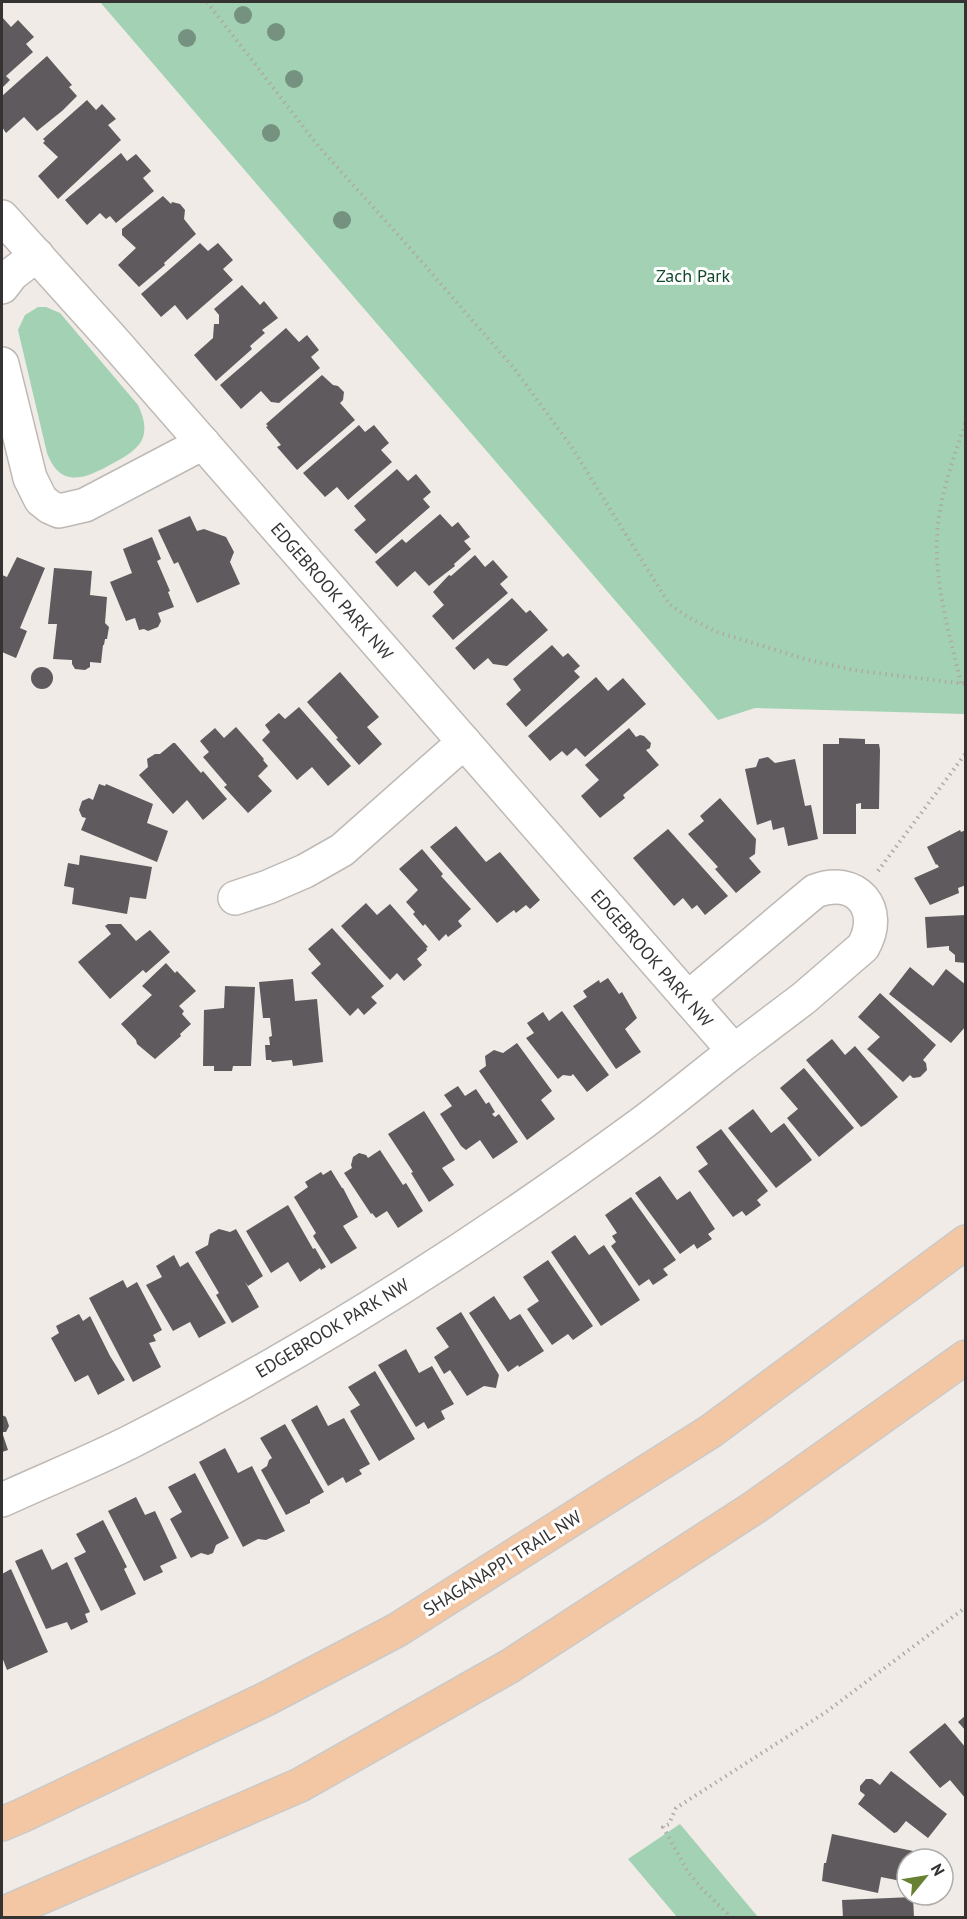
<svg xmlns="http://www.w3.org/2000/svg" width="967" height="1919" viewBox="0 0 967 1919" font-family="'PT Sans',sans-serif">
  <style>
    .green { fill: #a2d2b3 }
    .building { fill: #5e5a5d }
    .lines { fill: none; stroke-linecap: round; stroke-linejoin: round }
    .street-casing { stroke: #beb9b5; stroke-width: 36 }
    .primary-casing { stroke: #cacac9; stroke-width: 36 }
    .path { stroke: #aeaaa6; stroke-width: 4; stroke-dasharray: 1.5 4.5; stroke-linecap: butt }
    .street { stroke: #fff; stroke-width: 33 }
    .primary { stroke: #f4c7a4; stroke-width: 33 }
    .tree { fill: #759180 }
    .labels { text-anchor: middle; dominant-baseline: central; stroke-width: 6; stroke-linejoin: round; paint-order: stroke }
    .park-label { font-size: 18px; fill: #11482c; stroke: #fff }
    .street-label { font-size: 18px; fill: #353331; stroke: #fff }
  </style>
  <rect width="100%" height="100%" fill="#f0ebe6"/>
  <!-- green -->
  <g class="green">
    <path d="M100,2h865v712l-210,-6 -37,12z"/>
    <path d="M38,307h8l14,6 78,92c17,36 -2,46 -30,61 -26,14 -48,21 -61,-13l-29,-123 7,-15z"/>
    <path d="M680,1824l78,93h-81l-49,-58z"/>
  </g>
  <!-- building -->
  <g class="building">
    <path d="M2,17l9,10 7,-7 16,17 -8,7 7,8 -27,24 4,4 -8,8z"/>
    <path d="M47,56l25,29 -3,2 8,9 -15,15 -25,20 -13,-14 -18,16 -4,-6v-31z"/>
    <path d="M87,100l9,10 6,-6 14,15 -8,6 13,15 -63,59 -20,-23 20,-19 -15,-14 2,-2 -2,-2z"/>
    <path d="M121,153l6,8 9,-7 15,17 -8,7 11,13 -38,32 -6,-7 -4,3 -6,-6 -13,12 -22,-25z"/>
    <path d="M163,196l8,8 1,-2 8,2 5,6 -1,9 12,15 -32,29 1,2 -26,22 -21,-22 18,-17 -14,-13v-6z"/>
    <path d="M200,243l8,8 10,-8 15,17 -10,9 10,11 -46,40 -12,-15 -14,12 -20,-23z"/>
    <path d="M242,285l18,20 4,-4 14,17 -16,12 3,3 -15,13 2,3 -36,32 -22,-26 19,-17 1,-14h5v-9l-5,-6z"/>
    <path d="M286,328l13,14 8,-7 12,15 -8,7 9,11 -41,35 -8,-1 -10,-11 -20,18 -21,-24z"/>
    <path d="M322,375l11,10 5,1 6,6 -1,8 -3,3 15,17 -58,50 -20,-23 4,-2 -15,-18 2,-1 -2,-2z"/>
    <path d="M359,425l6,7 9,-7 15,18 -8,7 11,12 -44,38 -11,-13 -12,10 -22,-24z"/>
    <path d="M397,469l11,12 8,-7 15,18 -8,7 7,8 -54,47 -22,-24 12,-10 -12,-14z"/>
    <path d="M440,514l12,13 6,-5 12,15 -6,4 7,8 -17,15 1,2 -26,20 -14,-15 -18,16 -22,-25 27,-23 4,4z"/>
    <path d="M190,516l7,15 7,-2 22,8 8,15 -4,10 10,22 -43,19 -19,-41 -4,2 -16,-34z"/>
    <path d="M152,537l9,22 -4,2 13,30 -2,1 6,15 -16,6 3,8 -3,6 -10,4 -4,-2 -5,1 -4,-12 -9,3 -16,-39 22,-9 -9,-24z"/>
    <path d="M475,555l10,12 8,-7 15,17 -8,7 8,9 -55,47 -21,-24 12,-11 -11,-13 16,-17 2,1z"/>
    <path d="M17,557l28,11 -25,60 7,3 -11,27 -14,-6v-77l5,2z"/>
    <path d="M54,568l38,3 -2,24 17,2 -2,26 4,4 -2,12h-2l-1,6h-1l-2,18 -11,-1v5l-5,3 -10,-1 -3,-5v-4l-19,-1 4,-35h-9z"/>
    <path d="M512,598l14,15 4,-3 18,20 -41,36 -14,-2 -5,-6 -14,12 -19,-22z"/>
    <path d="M552,645l11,12 5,-4 12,13 -6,5 6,6 -54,50 -20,-23 15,-14 -8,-11z"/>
    <circle cx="42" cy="678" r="11"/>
    <path d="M340,672l39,45 -12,10 15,17 -23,21 -23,-26 2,-1 -31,-36z"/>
    <path d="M596,677l12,14 15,-13 23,26 -61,53 -9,-9 -9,8 -5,-5 -12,10 -22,-25z"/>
    <path d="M299,707l52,59 -23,20 -16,-19 -15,13 -35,-40 8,-8 -5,-7 14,-12 6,6z"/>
    <path d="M236,727l28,32 -1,1 5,6 -10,10 14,15 -24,22 -24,-26 3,-2 -24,-28 6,-5 -9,-11 15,-13 9,10z"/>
    <path d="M629,728l7,9 4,-2 4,1 7,7 -1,5 -4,2 13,15 -36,30 2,3 -25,20 -19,-22 18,-16 -14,-15z"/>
    <path d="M839,738l26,1v5h14l1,6 -1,59h-18v-6l-5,1v30h-33v-90h16z"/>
    <path d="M173,743h2l26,30 2,-2 24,28 -24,21 -16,-20 -14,14 -34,-39 9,-8 -1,-8 8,-5h5z"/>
    <path d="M768,757l7,6 20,-4 10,47 6,-1 7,34 -30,7 -4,-19 -11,3 -2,-10 -14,5 -12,-56 11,-2 3,-8z"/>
    <path d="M99,784l6,2 1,-2 47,20 -6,19 21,8 -11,31 -76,-32 5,-12 -4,-1 -3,-7 3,-9 7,-3 4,2z"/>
    <path d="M720,798l36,41 -1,15 -6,4 12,14 -25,21 -21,-24 3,-2 -30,-33 16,-13 -4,-5z"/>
    <path d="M456,826l30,36 14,-10 40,48 -10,9 -4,-4 -10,8 -2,-3 -17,13 -67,-76z"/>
    <path d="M668,829l60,67 -23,19 -8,-10 -5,4 -9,-11 -9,8 -41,-48z"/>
    <path d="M960,830l1,2 5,-2v55l-8,3 1,5 -29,12 -16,-27 25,-11 -2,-3 -1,1 -9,-18z"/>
    <path d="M422,849l21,25 -2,2 30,33 -13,12 4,5 -14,11 -2,-3 -7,7 -14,-17 -2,2 -10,-12 2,-2 -9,-10 12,-12 -19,-21z"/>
    <path d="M80,855l72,12 -6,32 -16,-2 -3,17 -55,-10 2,-16 -10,-2 4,-23 11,2z"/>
    <path d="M366,903l11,12 13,-11 38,43 -2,1 1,2 -10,9 5,6 -18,16 -7,-8 -7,7 -49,-54z"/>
    <path d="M966,915v48l-11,-1v-7l-6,-5v-4l-22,2 -2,-31z"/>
    <path d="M108,924h13l15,17 14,-11 20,22 -24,21 -3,-3 -33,29 -32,-37 33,-28 -6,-8z"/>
    <path d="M332,928l52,58 -13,11 6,6 -13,12 -6,-7 -8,8 -39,-43 10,-9 -13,-15z"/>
    <path d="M166,963l9,10 2,-2 19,20 -17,15 5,5 -2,3 9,10 -11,10 1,2 -26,23 -18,-15 -1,-4 -15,-16 31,-29 -10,-9z"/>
    <path d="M910,967l23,19 13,-17 20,16v41l-15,17 -62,-49z"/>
    <path d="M608,978l11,16 3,-2 15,26 -12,11 16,23 -25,17 -43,-63 14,-9 -4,-6 16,-11 1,3z"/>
    <path d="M293,979l2,22 22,-2 6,63 -30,4 -1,-6 -20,2 -1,-2h-5l-1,-15h5l-1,-8 3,-1 -2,-18h-7l-4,-36z"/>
    <path d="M225,986l30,1 -4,79h-18l-1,5h-18v-5h-11l1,-56 20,-2z"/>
    <path d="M880,993l56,52 -13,15 3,3 1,7 -7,7 -7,1 -3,-3 -7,7 -36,-33 13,-12 -22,-20z"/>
    <path d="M562,1011l47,64 -22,17 -14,-18 -2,2 -8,-1 -5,4 -32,-41 8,-5 -7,-10 16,-11 6,9z"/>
    <path d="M832,1039l13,16 10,-9 43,51 -32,27 -5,3 -55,-67z"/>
    <path d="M517,1043l35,48 -11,9 14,19 -28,21 -48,-69 7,-5 -1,-10 9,-6 9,3z"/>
    <path d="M804,1068l50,60 -35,29 -32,-39 11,-9 -18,-21z"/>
    <path d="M458,1086l7,10 11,-7 10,15 3,-2 6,10 -3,2 3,3 4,-3 19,28 -25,17 -13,-19 -14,10 -5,-4 -21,-32 12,-8 -8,-11z"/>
    <path d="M753,1109l18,24 13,-10 28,37 -36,28 -48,-60z"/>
    <path d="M424,1111l31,49 -13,8 12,17 -25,17 -18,-29 2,-1 -25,-38z"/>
    <path d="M721,1129l47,62 -11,9 4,5 -15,11 -4,-5 -9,6 -35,-46 10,-7 -12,-17z"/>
    <path d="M380,1150l23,35 3,-2 17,28 -25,17 -11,-17 -11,7 -4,-5 -1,1 -27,-41 8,-5 -1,-3 2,-8 6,-4 7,2 2,3z"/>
    <path d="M331,1170l11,18h1l15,29 -15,9 14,22 -26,16 -18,-28 3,-3 -22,-36 14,-10 -3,-5 16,-10 2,3z"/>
    <path d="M660,1176l17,24 13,-9 25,38 -7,5 4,5 -15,10 -3,-5 -14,10 -45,-61z"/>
    <path d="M631,1197l45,63 -13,9 5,6 -15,10 -4,-6 -10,7 -28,-40 5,-4 -4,-6 5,-3 -12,-18z"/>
    <path d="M288,1205l25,44 2,-1 11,19 -5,3 -1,-2 -20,14 -12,-20 -17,11 -25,-42z"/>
    <path d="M219,1229l11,3 6,-3 27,47 -15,10 -3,-4 14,25 -27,16 -16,-28 3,-2 -24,-41 13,-7 2,-11z"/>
    <path d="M575,1235l14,20 15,-10 36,55 -39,26 -50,-74z"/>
    <path d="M174,1255l6,12 8,-5 38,61 -27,15 -9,-16 -17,9 -27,-46 16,-8 -6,-11z"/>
    <path d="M548,1260l45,66 -20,14 -5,-6 -16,11 -25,-36 12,-8 -16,-24z"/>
    <path d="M123,1280l4,8 10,-6 25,48 -9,5 3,6 -7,2 12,24 -28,15 -44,-84z"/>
    <path d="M494,1296l16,24 10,-6 24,37 -25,16 -1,-2 -10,7 -39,-59z"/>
    <path d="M461,1312l38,63 -3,13 -12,-2 -17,10 -17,-26 -6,4 -10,-17 15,-10 -13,-19z"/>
    <path d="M79,1314l4,7 7,-5 20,40 15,24 -27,15 -10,-20 -13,7 -24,-44 8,-5 -3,-7z"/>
    <path d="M406,1349l13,24 13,-7 22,38 -13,7 4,8 -17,10 -4,-7 -8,5 -38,-62z"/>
    <path d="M375,1371l40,68 -36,22 -29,-50 10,-6 -12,-18z"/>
    <path d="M317,1405l11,21 16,-8 26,46 -11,6 3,4 -16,9 -3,-6 -15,9 -37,-66z"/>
    <path d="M2,1415l4,2 3,9 -3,6h-4l6,18 -6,2z"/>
    <path d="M285,1424l39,68 -14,8v3l-24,12 -25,-45 6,-4 2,-6 3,-2 -12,-20z"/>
    <path d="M225,1448l13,25 14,-7 33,65 -19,9 -8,-1 -15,8 -44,-85z"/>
    <path d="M195,1473l34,65 -13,7 -3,8 -5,2 -7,-2 -10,5 -21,-39 12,-7 -14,-25z"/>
    <path d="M136,1497l9,18 10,-4 22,47 -17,8 3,6 -19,9 -36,-70z"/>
    <path d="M103,1520l24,47 -3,2 12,25 -35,17 -27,-53 12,-6 -10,-18z"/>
    <path d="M42,1549l10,21 15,-8 23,50 -5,2 3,8 -17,8 -4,-8 -21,7 -31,-68z"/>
    <path d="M11,1569l37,83 -41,18 -5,-13v-83z"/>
    <path d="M966,1715v16l-8,-9z"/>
    <path d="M945,1723l21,25v51l-16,-19 -10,8 -31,-36z"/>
    <path d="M891,1771l56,43 -19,24 -22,-17 -9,11 -3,1 -36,-29 7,-9 -5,-4v-5l6,-7h6l8,6z"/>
    <path d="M832,1834l81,17 -2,8h-4l-1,23 -25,-5 -3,16 -56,-12 2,-18h2z"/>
    <path d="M913,1897l1,21h-71l-1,-18z"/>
  </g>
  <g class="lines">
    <!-- street casing -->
    <g class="street-casing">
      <g id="street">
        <path d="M2,217l109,121 623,713c-31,24 -61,49 -93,73 -158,116 -332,227 -507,316 -43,22 -89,40 -132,60"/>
        <path d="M2,287l10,-13 25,-19"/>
        <path d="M2,364l28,114 11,22 9,7 9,4 26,-6 118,-62"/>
        <path d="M235,898l33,-11 37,-16 37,-21 122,-108"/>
        <path d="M688,998l127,-107c41,-16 70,18 48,56l-59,51 -70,53"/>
      </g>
    </g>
    <!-- primary casing -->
    <g class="primary-casing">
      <g id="primary">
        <path d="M2,1824l19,-8 245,-117 131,-69 314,-199 255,-189"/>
        <path d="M2,1914l298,-129 210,-119 245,-159 211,-150"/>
      </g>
    </g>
    <!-- path -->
    <g class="path">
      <path d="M207,2l112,145 82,91 112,129 58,79 98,158 19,13 29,15 88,27 48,11 113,14"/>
      <path d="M961,683c-12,-51 -29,-106 -23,-159 4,-34 17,-71 28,-103"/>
      <path d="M878,871l88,-118"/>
      <path d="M732,1918l-28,-27 -16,-19 -25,-45 6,-3 7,-16 150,-96 140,-105"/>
    </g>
    <!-- street -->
    <use href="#street" class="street"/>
    <!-- primary -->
    <use href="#primary" class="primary"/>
  </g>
  <!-- trees -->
  <g class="tree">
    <circle cx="243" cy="15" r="9"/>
    <circle cx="276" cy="32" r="9"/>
    <circle cx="187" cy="38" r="9"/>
    <circle cx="294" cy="79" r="9"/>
    <circle cx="271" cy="133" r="9"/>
    <circle cx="342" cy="220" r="9"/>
  </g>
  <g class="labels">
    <!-- park labels -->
    <g class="park-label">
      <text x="693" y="275">Zach Park</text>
    </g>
    <!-- street labels -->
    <g class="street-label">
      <text transform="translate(332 591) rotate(49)">EDGEBROOK PARK NW</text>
      <text transform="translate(652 958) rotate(49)">EDGEBROOK PARK NW</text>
      <text transform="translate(332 1328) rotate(-31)">EDGEBROOK PARK NW</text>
      <text transform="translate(502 1563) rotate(-32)">SHAGANAPPI TRAIL NW</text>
    </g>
  </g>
  <!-- border -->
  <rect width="967" height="1919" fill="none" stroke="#353331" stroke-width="6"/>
  <!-- north arrow -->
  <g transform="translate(925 1877) rotate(60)"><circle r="28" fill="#ffffff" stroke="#aeadad" stroke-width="1.5"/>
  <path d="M0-4.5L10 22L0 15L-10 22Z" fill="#688032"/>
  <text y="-9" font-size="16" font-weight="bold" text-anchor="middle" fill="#353331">N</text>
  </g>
</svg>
